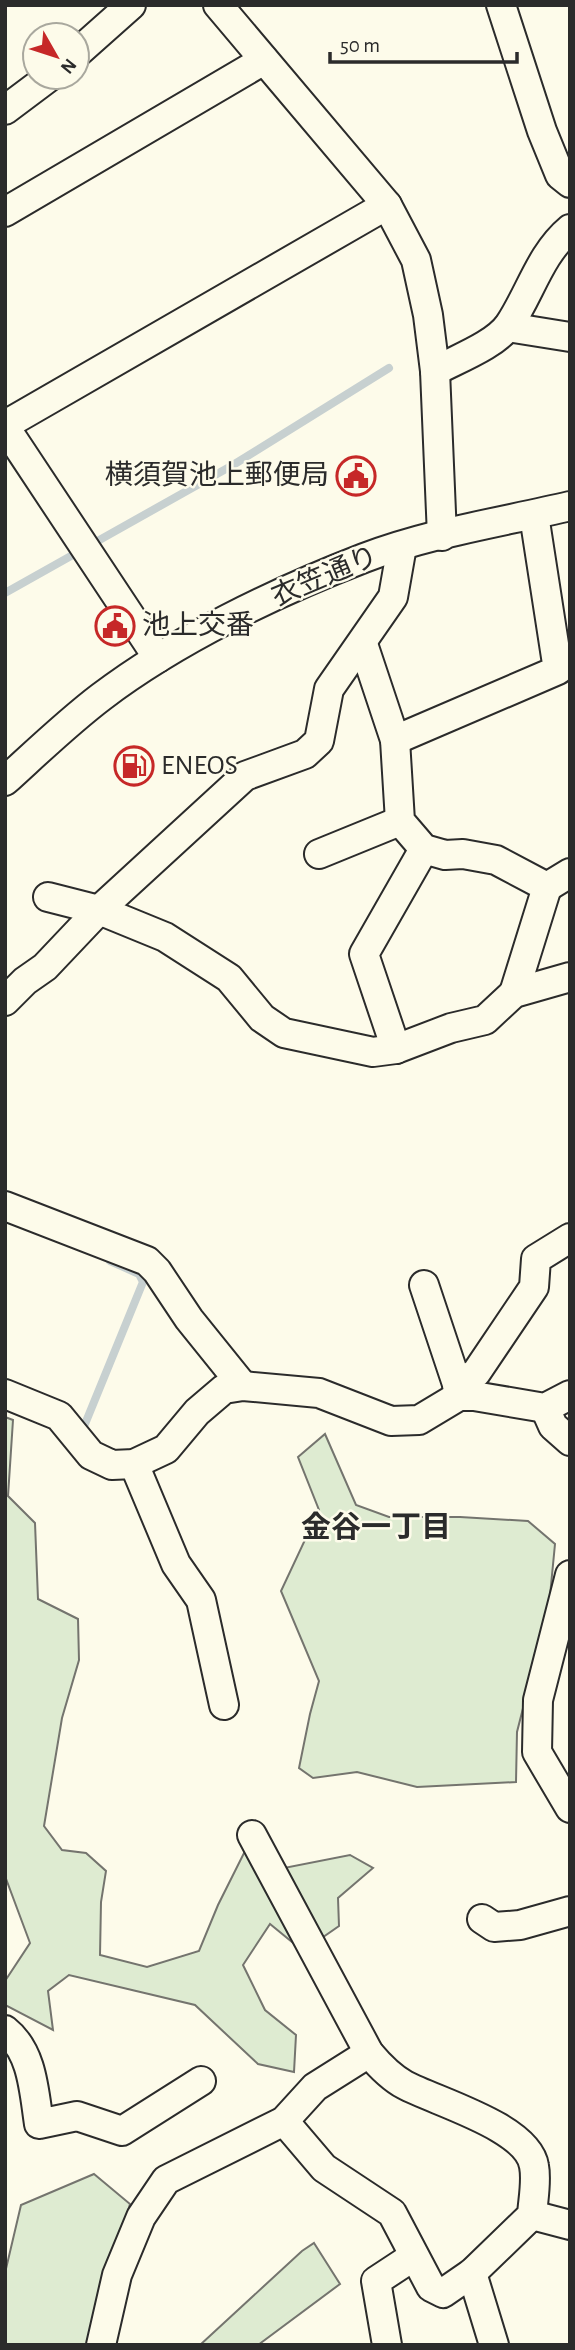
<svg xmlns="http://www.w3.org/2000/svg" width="575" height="2350" viewBox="0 0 575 2350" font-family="'Alegreya Sans','Noto Sans JP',sans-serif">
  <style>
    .green { fill: #deebd1; stroke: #74746e; stroke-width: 2 }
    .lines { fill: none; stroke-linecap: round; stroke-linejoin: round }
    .stream { stroke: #c7d0d0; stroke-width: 8 }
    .building { fill: #f2b8a0; stroke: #2b2b2b; stroke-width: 2 }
    .minor-casing { stroke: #2b2b2b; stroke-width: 32 }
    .minor { stroke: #fdfbea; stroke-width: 28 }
    .labels { text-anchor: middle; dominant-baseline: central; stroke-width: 5; stroke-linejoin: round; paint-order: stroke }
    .poi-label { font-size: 28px; fill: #2b2b2b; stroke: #fdfbea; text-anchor: start }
    .street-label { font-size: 28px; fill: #2b2b2b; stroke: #fdfbea }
    .neighbourhood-label { font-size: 30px; font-weight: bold; fill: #2b2b2b; stroke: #fdfbea }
  </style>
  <rect width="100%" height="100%" fill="#fdfbea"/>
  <!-- green -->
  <g class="green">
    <path d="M5,1417l8,3 -5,76 27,27 3,76 40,20 1,41 -17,58 -18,108 18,24 24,3 20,18 -5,31 -1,53 47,12 52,-16 19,-46 27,-54 24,20 81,-16 23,13 -35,30 1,28 -36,25 -33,-27 -27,41 22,45 31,25 -2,37 -36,-8 -63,-59 -126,-30 -21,16 5,39 -48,-25v-24l25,-38 -25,-67z"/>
    <path d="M325,1434l31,71 33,12h71l68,4 27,23 -6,62 -32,126 -1,50 -99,5 -60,-15 -44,6 -14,-10 11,-54 9,-33 -38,-90 38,-81 -21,-53z"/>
    <path d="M94,2174l36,30 -40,141h-85v-72l16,-68z"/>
    <path d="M314,2243l26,41 -82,61h-58l102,-94z"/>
  </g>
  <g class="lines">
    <!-- stream -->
    <g class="stream">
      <path d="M5,593l228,-128 156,-97"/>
      <path d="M85,1424l58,-142 -4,-8 -29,-13"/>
    </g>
  </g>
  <!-- building -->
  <path class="building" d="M114,609l16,25 -13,8 -16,-25z"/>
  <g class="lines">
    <!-- minor casing -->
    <g class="minor-casing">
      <g id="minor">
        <path d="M218,5l169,200 29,55 12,55 7,56 7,165"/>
        <path d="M501,5l41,126 18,44 10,8"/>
        <path d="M77,53l54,-48"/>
        <path d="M5,110l44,-33"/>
        <path d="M5,212l259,-152"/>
        <path d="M508,327l62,10"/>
        <path d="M435,371c22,-12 60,-26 74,-46 21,-31 31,-71 61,-96"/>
        <path d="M5,425l382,-220"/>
        <path d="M5,427l153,231"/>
        <path d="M363,644l32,96 5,81 24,28 21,6 18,-1 33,6 51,27 -33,106"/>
        <path d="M395,740l163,-70 -24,-155"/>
        <path d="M5,781c32,-29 63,-59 96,-84 75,-57 175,-105 263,-139 65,-25 138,-36 206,-52"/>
        <path d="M319,854l81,-33"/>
        <path d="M547,887l23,-14"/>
        <path d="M48,897l51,13 66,27 64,41 33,40 22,15 89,19 23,-3 55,-21 34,-8 29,-27 56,-16"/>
        <path d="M5,1001l20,-20 20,-14 54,-57 146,-134 60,-22 14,-13 10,-52 64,-92 9,-51"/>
        <path d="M396,1049l-32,-95 60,-105"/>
        <path d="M5,1206l142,55 10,10 32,48 54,67"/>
        <path d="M424,1285l33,99 2,12"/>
        <path d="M457,1384l19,-11 58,-86 2,-28 34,-21"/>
        <path d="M5,1394l54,22 32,39 21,10 22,-1 32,-15 31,-37 27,-23 19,-3 76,7 72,28 28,-1 40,-24h15l71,12 25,-13"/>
        <path d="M545,1408l8,18 17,15"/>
        <path d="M134,1464l42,100 25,36 23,105"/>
        <path d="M570,1575l-32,125 -1,52 33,56"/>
        <path d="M252,1835l117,218c10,12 21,24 36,32 32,17 123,42 129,81 3,15 -1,34 -2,49l-60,58 -29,20 -12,-6 -39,-74 -68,-45 -40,-47"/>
        <path d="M482,1919l12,8 26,-2 50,-14"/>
        <path d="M5,2030c28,22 29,62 34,94l38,-8 45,15 79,-50"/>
        <path d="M532,2215l38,10"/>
        <path d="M472,2273l22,72"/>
        <path d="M101,2345l16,-70 24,-58 25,-37 118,-59 31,-34 54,-34"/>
        <path d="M387,2345l-11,-64 38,-25"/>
      </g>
    </g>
    <!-- minor -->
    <use href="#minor" class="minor"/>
  </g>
  <!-- icons -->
  <defs>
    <g id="civic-ring" transform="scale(2.0125)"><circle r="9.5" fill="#fdfbea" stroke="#c62828" stroke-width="1.5"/><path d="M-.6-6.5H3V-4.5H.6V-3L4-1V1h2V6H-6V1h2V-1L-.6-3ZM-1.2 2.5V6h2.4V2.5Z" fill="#c62828"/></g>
    <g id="fuel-ring" transform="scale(2.0125)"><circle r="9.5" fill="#fdfbea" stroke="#c62828" stroke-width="1.5"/><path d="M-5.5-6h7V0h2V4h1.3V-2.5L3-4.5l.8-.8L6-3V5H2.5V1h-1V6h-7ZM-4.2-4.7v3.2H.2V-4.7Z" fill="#c62828"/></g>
  </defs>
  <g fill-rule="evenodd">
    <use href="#civic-ring" x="356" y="476"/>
    <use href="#civic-ring" x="115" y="626"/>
    <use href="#fuel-ring" x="134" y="766"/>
  </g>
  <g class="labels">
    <!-- poi labels -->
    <g class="poi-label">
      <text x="329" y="476" text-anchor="end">横須賀池上郵便局</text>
      <text x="142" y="626">池上交番</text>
      <text x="161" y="766">ENEOS</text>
    </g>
    <!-- street labels -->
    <g class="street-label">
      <text transform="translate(325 577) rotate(-23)">衣笠通り</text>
    </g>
    <!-- neighbourhood labels -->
    <g class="neighbourhood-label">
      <text x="376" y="1528">金谷一丁目</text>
    </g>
  </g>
  <!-- border -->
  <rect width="575" height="2350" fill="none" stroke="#2b2b2b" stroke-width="14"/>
  <!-- north arrow -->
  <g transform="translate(56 56) rotate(129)"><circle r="33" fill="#fdfbea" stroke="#a9a89e" stroke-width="2"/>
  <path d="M0-5L12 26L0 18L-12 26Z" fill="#c62828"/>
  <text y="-10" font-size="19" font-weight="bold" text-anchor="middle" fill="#2b2b2b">N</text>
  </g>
  <!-- scale -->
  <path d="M330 52v10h187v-10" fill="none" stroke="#2b2b2b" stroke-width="3.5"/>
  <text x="340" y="52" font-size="21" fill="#2b2b2b" stroke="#fdfbea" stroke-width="5" paint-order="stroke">50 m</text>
</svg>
